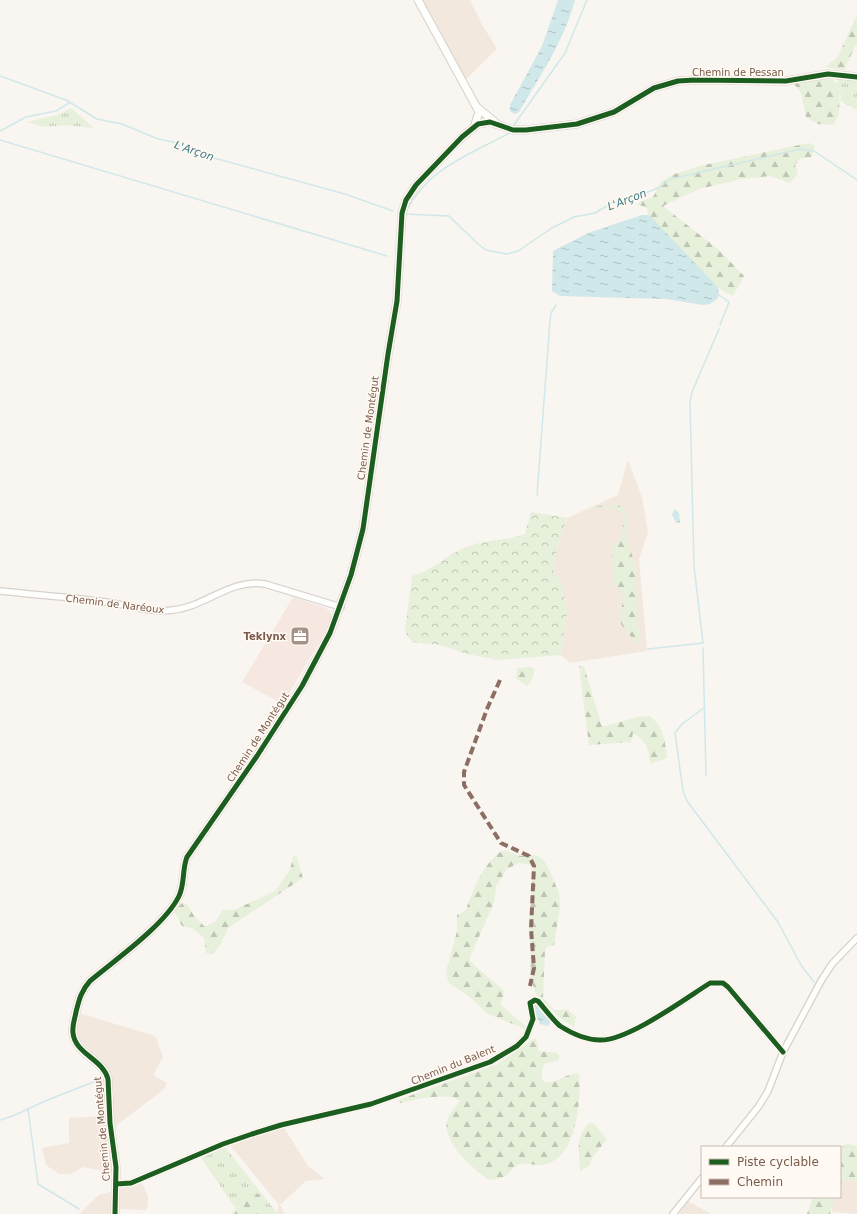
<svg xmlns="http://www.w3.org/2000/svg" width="857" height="1214" viewBox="0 0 857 1214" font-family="'DejaVu Sans',sans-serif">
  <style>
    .residential { fill: #f2e8de }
    .commercial { fill: #f6e8e1 }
    .grass { fill: url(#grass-tufts) }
    .forest { fill: url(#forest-firs) }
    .park { fill: url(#park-crowns) }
    .water { fill: url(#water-ripples) }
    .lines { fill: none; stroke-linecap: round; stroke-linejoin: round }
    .stream { stroke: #d0e8ea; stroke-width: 1.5 }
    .minor-casing { stroke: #d7d1cb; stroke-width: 8 }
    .tertiary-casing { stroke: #d7d1cb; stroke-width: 9 }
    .minor { stroke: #fefefd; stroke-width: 5.5 }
    .tertiary { stroke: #fefefd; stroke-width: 7 }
    .quiet { stroke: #8d6e63; stroke-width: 4; stroke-dasharray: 8 4; stroke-linecap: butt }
    .cycleway-casing { stroke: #fffaf3; stroke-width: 8 }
    .cycleway { stroke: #1b5e20; stroke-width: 5 }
    .labels { text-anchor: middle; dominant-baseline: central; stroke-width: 3; stroke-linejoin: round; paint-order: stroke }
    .street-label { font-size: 10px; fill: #7a5c4d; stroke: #fffaf3 }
    .poi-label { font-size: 10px; font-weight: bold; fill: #7a5c4d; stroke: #fffaf3; text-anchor: end }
    .water-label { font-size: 11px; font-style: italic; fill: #437c86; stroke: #fffaf3 }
  </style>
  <defs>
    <pattern id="grass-tufts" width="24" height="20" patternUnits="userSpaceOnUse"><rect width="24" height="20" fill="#e7f0db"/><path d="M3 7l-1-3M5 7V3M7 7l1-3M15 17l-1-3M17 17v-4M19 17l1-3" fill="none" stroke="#c0c6b4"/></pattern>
    <pattern id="forest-firs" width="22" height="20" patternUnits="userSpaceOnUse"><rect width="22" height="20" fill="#e7f0db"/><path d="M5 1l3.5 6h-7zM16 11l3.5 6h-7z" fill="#c0c6b4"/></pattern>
    <pattern id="park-crowns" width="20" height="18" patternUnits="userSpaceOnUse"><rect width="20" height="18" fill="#e7f0db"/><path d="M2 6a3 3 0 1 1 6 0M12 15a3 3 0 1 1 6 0" fill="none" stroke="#c0c6b4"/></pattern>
    <pattern id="water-ripples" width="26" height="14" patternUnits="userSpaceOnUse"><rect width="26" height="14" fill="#d0e8ea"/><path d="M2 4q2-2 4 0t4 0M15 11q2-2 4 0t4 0" fill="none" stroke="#aebfc0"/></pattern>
  </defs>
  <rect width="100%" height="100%" fill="#f9f5f0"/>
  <!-- residential -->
  <g class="residential">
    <path d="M421,0h49l14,28 13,21 -33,32z"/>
    <path d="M628,460l14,38 6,34 -9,27 8,92 -77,12 -9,-8 6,-42 -14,-41 4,-24 10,-30 51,-23z"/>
    <path d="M79,1013l76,23 8,21 -10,18 14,8 -4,7 -45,34 -3,7 6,49 21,3 6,14 -1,13 -28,-1v5h-40l20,-19 15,-4 -1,-18 -30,-6 -12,7h-12l-13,-9 -4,-17 27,-5v-25l37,-2 -3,-42 -26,-38z"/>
    <path d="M284,1128l24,38 17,13 -19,2 -26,24 5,9h-9l3,-9 -49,-60z"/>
    <path d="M849,1179l8,3v32l-25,-2v-9l3,-6h5l2,-14z"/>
    <path d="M688,1201l23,13h-32z"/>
  </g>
  <!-- commercial -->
  <path class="commercial" d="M293,597l33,11 4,4 2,8 -49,84 -41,-22z"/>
  <!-- grass -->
  <g class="grass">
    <path d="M840,78l17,2v30l-16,-9 -1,-12 -4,-6z"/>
    <path d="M71,108l23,20 -27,-3 -23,2 -17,-5 30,-7z"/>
    <path d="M225,1147l52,66 -1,1h-29l13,-17 -3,-3 -21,15 -35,-51z"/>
  </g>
  <!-- forest -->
  <g class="forest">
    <path d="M857,15v31h-2l-11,24 -19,-3 12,-9z"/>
    <path d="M820,78h12l8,11 -1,25 -6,11 -15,-1 -12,-7 -5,-24 -7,-9z"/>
    <path d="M809,143l6,3 -3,11 -13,2 -4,6 3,9 -8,9 -20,-7 -28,3 -43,10 -36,17 56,44 25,26 -11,20 -15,-8 -70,-73 -1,-8 -9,-2 1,-3 14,-5 8,-15 11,-7 27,-9z"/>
    <path d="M617,505l8,4 2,14 -1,14 10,30 1,53 4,17 -2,6 -4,-1 -14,-18 -1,-9 3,-14 -1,-8 -8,-11 -2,-35 4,-5h3l2,-2 3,-20 -1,-7c-10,-7 -21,-6 -33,-3l1,-3z"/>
    <path d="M579,666h5l18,61 36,-10 12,-1c14,12 15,24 17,42l-16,6c-3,-14 -3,-23 -18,-31l-2,9 -42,3z"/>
    <path d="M531,667l3,2c0,7 -2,12 -7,17l-11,-8 1,-10z"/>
    <path d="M505,850l16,6 14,-1 8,4 6,10 10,24 1,14 -6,38 -7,2 -2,3 -2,47 11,13h14l8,7 -2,10 -12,-7 -23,-23 -4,-5 -5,-18 1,-25 -2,-20 4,-62 -2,-2 -12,-2 -12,6 -11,17 -2,17 -25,56 5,6 30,26 -3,14 25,22 -1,2 -37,-15 -18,-17 -21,-14 -3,-10 11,-42v-16l9,-5c5,-16 21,-55 39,-60z"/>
    <path d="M296,855l7,23 -75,50 -8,18 -8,8 -6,-1 -2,-15 -12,-10 -10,-2 -8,-15 8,-8 5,1 7,12 11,11 10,-5 8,-12h11l41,-19 15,-21 3,-13z"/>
    <path d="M535,1038l1,1 3,12 18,2 2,3v4l-15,4 -3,12 3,6c13,3 22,-10 35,-8 2,27 -2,87 -37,91 -7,1 -15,-3 -22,-1 -6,1 -9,7 -13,11 -5,4 -12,4 -18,5 -15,-11 -47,-37 -42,-59 3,-9 8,-14 13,-20 -12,-10 -45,-1 -60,2l-2,-3 98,-35z"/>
    <path d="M589,1123h4l14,16 -16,21 -2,6 -9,5c0,-20 -6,-31 9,-48z"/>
    <path d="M847,1144l10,2v36l-8,-3 -7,4 -2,3v-38z"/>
    <path d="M256,1194l4,1v2l-13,17h-17z"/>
    <path d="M813,1197h22l-5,17h-23z"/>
  </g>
  <!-- park -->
  <path class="park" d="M531,512l36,6 -10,30 -4,24 9,11 5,30 -6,42 -63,5 -31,-6 -27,-9 -28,-3 -5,-7 -2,-5 7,-54c20,-5 33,-20 52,-28 20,-9 43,-7 61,-14z"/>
  <!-- water -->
  <g class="water">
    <path d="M558,0h17c-11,41 -35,76 -56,112l-4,2 -5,-3v-6l32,-59z"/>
    <path d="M642,215h6l4,3 61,64 5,6 1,7 -2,4 -7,5 -7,1 -37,-6 -106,-3 -8,-5 1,-40 35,-18z"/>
    <path d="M675,509l4,4 1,10h-4l-4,-9z"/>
    <path d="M537,1004l14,17 -3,5 -8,-2 -7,-16v-3z"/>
  </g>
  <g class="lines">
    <!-- stream -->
    <g class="stream">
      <path d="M0,76l66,24 31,19 25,5 36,15 15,3 23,11 149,41 48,17"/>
      <path d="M514,125l51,-72 22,-53"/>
      <path d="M0,131l26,-14 30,-6 13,-8"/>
      <path d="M510,133c-42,22 -84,36 -105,81l44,2 29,28 8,6 21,4 11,-3 34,-23 22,-11 21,-4 17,-10 17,-3 31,-13 11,-8 130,-30 13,2 43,29"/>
      <path d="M0,140l387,116"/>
      <path d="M719,295l10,7 -9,23"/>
      <path d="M537,495l13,-174 1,-8 5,-8"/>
      <path d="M703,648l3,128"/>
      <path d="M648,649l55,-6 -9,-77 -4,-164 2,-10 27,-63"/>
      <path d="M704,708l-22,16 -7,9 8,58 4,10 91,121 23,43 13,17"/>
      <path d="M28,1109l10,75 41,25"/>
      <path d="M0,1120l13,-4 32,-15 56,-22"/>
    </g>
    <!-- minor casing -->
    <g class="minor-casing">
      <g id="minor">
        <path d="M0,591c35,4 71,6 106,11 22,3 45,11 67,8 32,-3 58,-32 92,-26l76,23"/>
        <path d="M726,1147l33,-41 9,-15 15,-39 38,-71 11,-17 25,-26"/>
        <path d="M116,1184l15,-1 92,-39 29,-10 29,-9 90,-21 119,-42 27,-16 9,-9 7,-18 -3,-16 5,-3 3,1c7,8 14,18 22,25 11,7 27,14 40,14 28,1 86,-42 110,-57h13l5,4 55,65"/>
        <path d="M673,1214l29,-36"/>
      </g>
    </g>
    <!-- tertiary casing -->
    <g class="tertiary-casing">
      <g id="tertiary">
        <path d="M418,0l59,108 2,4 -5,15"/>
        <path d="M478,108l18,15"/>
        <path d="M115,1214l1,-47 -6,-44 -2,-44c-5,-20 -33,-25 -35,-46 -1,-7 2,-15 3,-21 3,-12 5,-21 14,-31 25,-21 75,-56 89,-85 6,-12 3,-27 8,-39l70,-101 45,-70 28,-53 21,-58 12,-46 25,-175 9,-53 5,-88 4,-13 10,-15 46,-48 16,-13 12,-2 23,8h13l51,-6 37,-12 40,-24 24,-7 17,-1 91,1 42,-7 29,3"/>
      </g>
    </g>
    <!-- minor -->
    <use href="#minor" class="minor"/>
    <!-- tertiary -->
    <use href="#tertiary" class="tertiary"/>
    <!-- quiet -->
    <path class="quiet" d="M500,680l-13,29 -23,63v13l37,58 28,13 5,10 -3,63 3,39 -4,18"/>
    <!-- cycleway casing -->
    <g class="cycleway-casing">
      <g id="cycleway">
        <path d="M116,1184l15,-1 92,-39 29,-10 29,-9 90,-21 119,-42 27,-16 9,-9 7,-18 -3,-16 5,-3 3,1c7,8 14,18 22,25 11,7 27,14 40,14 28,1 86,-42 110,-57h13l5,4 55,65"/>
        <path d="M115,1214l1,-47 -6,-44 -2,-44c-5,-20 -33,-25 -35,-46 -1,-7 2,-15 3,-21 3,-12 5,-21 14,-31 25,-21 75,-56 89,-85 6,-12 3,-27 8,-39l70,-101 45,-70 28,-53 21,-58 12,-46 25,-175 9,-53 5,-88 4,-13 10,-15 46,-48 16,-13 12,-2 23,8h13l51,-6 37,-12 40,-24 24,-7 17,-1 91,1 42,-7 29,3"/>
      </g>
    </g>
    <!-- cycleway -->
    <use href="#cycleway" class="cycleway"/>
  </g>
  <!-- icons -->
  <defs>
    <g id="office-square" transform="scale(1)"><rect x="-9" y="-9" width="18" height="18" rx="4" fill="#a69286" stroke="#fffaf3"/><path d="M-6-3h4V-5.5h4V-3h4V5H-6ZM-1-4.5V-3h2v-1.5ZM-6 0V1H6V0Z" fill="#fff"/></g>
  </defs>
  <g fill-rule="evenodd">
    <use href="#office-square" x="300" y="636"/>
  </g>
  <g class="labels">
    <!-- street labels -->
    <g class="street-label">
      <text x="738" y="72">Chemin de Pessan</text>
      <text transform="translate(368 428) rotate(-82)">Chemin de Montégut</text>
      <text transform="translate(115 604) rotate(7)">Chemin de Naréoux</text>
      <text transform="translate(258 737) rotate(-57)">Chemin de Montégut</text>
      <text transform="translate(453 1065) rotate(-22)">Chemin du Balent</text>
      <text transform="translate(102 1129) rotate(-95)">Chemin de Montégut</text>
    </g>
    <!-- poi labels -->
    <g class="poi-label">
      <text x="286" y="636">Teklynx</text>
    </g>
    <!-- water labels -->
    <g class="water-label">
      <text transform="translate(194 151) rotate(19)">L'Arçon</text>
      <text transform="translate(627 200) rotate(-21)">L'Arçon</text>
    </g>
  </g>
  <!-- legend -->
  <rect x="701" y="1146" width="140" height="52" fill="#fffaf3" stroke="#cabbb1"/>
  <rect x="709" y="1159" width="20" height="6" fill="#1b5e20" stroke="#cabbb1"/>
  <text x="737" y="1166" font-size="12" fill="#7a5c4d">Piste cyclable</text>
  <rect x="709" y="1179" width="20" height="6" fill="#8d6e63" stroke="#cabbb1"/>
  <text x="737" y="1186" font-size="12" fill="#7a5c4d">Chemin</text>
</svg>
